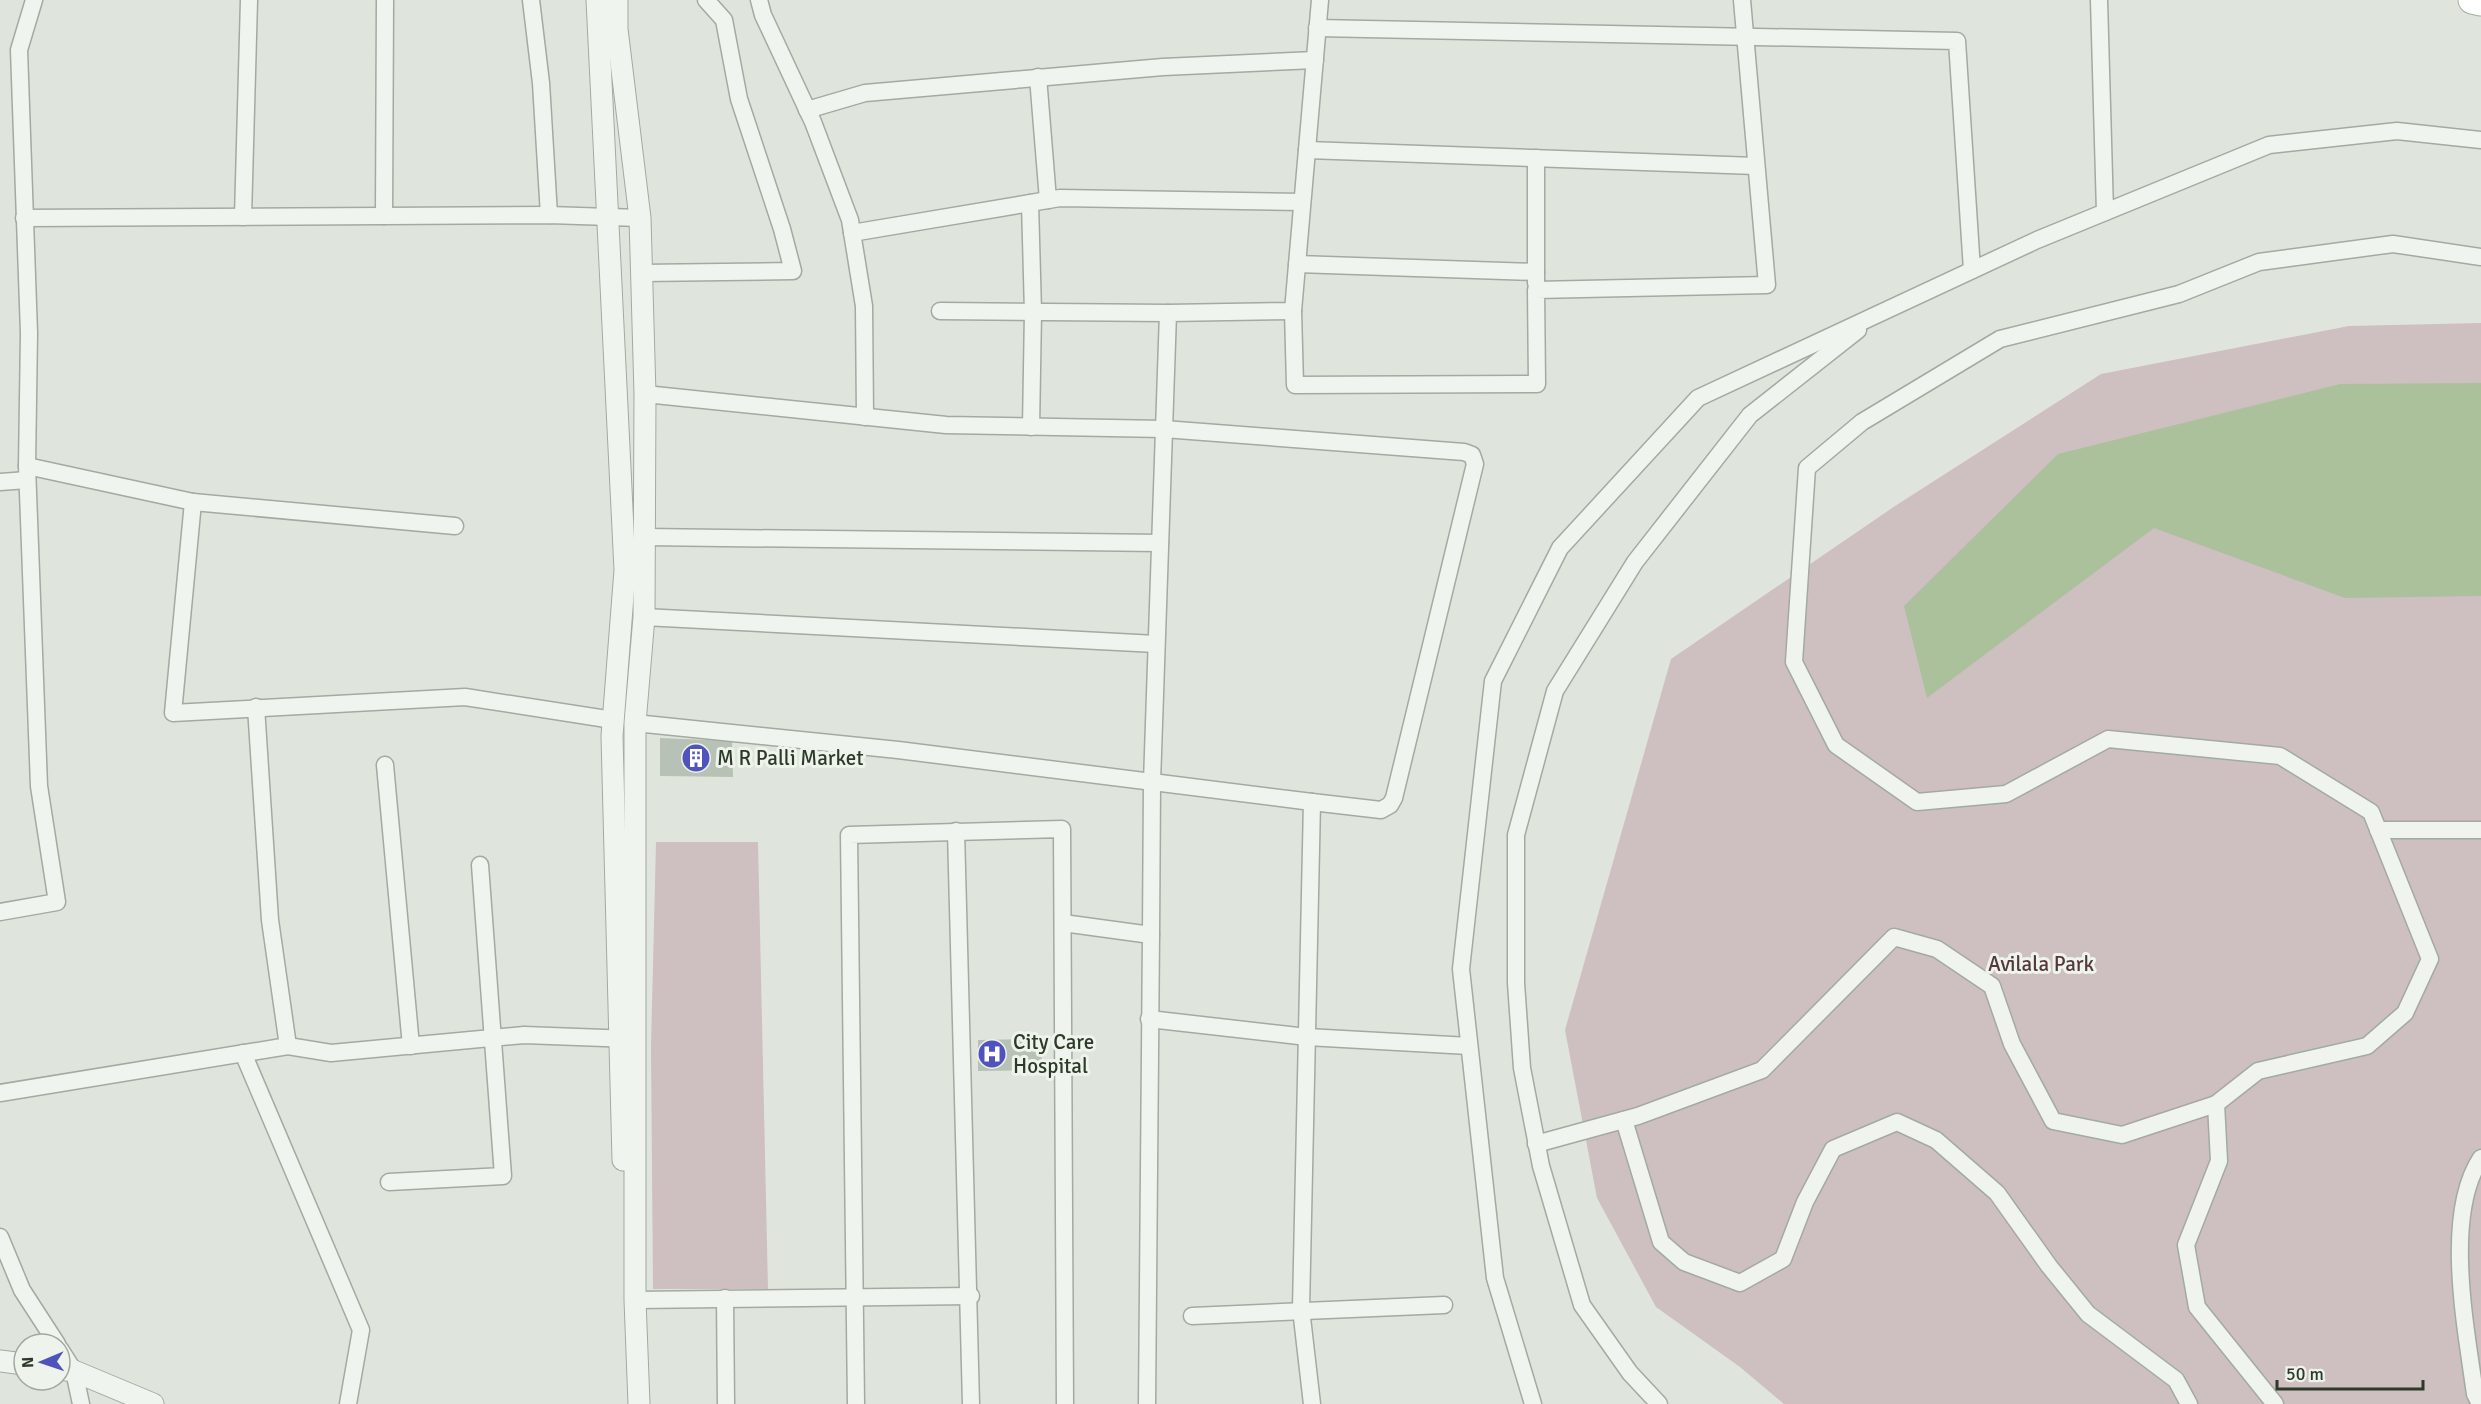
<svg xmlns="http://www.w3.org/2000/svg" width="2481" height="1404" viewBox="0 0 2481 1404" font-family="Signika,sans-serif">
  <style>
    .green { fill: #cebfc1 }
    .water { fill: #aac19c }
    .building { fill: #b8c1b5 }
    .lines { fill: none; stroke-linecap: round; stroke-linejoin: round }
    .minor-casing { stroke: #a2aba0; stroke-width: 19 }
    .tertiary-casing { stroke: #a2aba0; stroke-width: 23 }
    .primary-casing { stroke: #a3af9e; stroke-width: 29 }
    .minor { stroke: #f0f4ef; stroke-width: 16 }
    .tertiary { stroke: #f0f4ef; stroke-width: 21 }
    .primary { stroke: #fff; stroke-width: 27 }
    .labels { text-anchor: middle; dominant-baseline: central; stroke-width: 6; stroke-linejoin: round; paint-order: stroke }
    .poi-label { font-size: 21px; fill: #2d3a29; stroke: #eef3ec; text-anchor: start }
    .park-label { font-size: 21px; fill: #54383a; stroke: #eef3ec }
  </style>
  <rect width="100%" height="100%" fill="#dfe5dd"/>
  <!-- green -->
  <g class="green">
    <path d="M2481,323v1081h-697l-44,-37 -84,-60 -59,-109 -32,-168 106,-371 224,-153 206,-132 248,-48z"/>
    <path d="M656,842h102l10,447h-115l-2,-242z"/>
  </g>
  <!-- water -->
  <path class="water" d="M2481,383v213l-136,2 -191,-70 -227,170 -23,-92 154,-152 282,-70z"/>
  <!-- building -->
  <g class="building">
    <path d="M660,738l72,3 1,36 -73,-1z"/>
    <path d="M1041,1039l1,31 -64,1v-31z"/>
  </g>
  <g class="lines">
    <!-- minor casing -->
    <g class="minor-casing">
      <g id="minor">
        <path d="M531,0l10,83 8,132"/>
        <path d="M759,0l4,15 50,107 37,98 14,86 1,111"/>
        <path d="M2099,0l6,212"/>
        <path d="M1317,28l640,13 15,229"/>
        <path d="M1038,77l10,123"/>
        <path d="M807,110l58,-17 298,-26 152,-7"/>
        <path d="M1307,150l449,16"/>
        <path d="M1536,158v125"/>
        <path d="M1030,203l3,109 -2,115"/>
        <path d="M384,216l1,-216"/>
        <path d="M243,217l6,-217"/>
        <path d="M24,218l525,-3 91,3"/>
        <path d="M852,233l208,-35 242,4"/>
        <path d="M1297,264l239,8"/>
        <path d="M641,273l152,-2 -11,-42 -43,-130 -15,-79 -18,-20"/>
        <path d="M940,311l228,2"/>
        <path d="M1293,311l2,74 242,-1 -1,-94 231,-5 -25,-285"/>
        <path d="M645,394l301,31 218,4 300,23 8,3 3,9 -81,334 -4,7 -9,5 -69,-8"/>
        <path d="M27,466l166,36 262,24"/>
        <path d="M0,482l27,-2"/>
        <path d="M193,502l-20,211 292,-16 148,23"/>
        <path d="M644,537l516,6"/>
        <path d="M644,617l512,27"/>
        <path d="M635,723l263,27 414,52 -11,507 11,95"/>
        <path d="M385,765l26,281"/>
        <path d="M2378,830h103"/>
        <path d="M956,831l15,573"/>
        <path d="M0,912l57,-10 -18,-116 -12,-320 2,-133 -10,-283 15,-50"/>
        <path d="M1063,923l88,12 -4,469"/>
        <path d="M1151,935l1,-153 16,-469 125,-2 27,-311"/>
        <path d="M1149,1019l158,18 162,9"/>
        <path d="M288,1046l43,7 193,-18 107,4"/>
        <path d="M243,1053l118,277 -13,74"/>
        <path d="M0,1093l288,-47 -18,-126 -14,-213"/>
        <path d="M1624,1120l37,122 23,20 56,21 43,-24 22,-57 28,-53 64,-27 39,18 61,53 52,73 39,48 88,66 13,24"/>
        <path d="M1536,1144l102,-28 124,-46 132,-133 43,12 55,37 20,58 41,77 69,14 94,-31"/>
        <path d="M389,1182l114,-6 -23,-311"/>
        <path d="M0,1237l22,53 35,54"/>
        <path d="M725,1298l1,106"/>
        <path d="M635,1300l336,-4"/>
        <path d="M1192,1316l252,-11"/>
        <path d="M60,1349l14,22 7,33"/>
        <path d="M856,1404l-7,-569 213,-6 3,575"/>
        <path d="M1533,1404l-38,-126 -34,-309 32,-288 67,-133 138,-150 339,-158 232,-95 128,-14 84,9"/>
        <path d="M1659,1404l-29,-31 -48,-68 -41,-139 -19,-98 -6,-85v-148l39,-144 80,-129 115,-147 108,-85"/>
        <path d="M2275,1404l-78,-97 -11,-62 33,-84 -3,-57 42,-33 109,-25 38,-33 25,-54 -59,-147 -91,-56 -172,-17 -102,55 -89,8 -81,-57 -42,-83 13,-194 55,-46 138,-83 179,-45 80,-32 134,-18 88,13"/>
        <path d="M2480,1404l-5,-10c-9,-66 -32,-179 6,-236"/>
      </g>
    </g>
    <!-- tertiary casing -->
    <g class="tertiary-casing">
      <g id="tertiary">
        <path d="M597,0l28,570 -13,166 11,424"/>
        <path d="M617,0v29l23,189 5,176 -1,223 -9,106v577l4,104"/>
        <path d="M0,1361l24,3"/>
        <path d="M60,1369l14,2 79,33"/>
      </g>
    </g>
    <!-- primary casing -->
    <g class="primary-casing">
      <path id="primary" d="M2472,0l9,2"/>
    </g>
    <!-- minor -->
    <use href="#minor" class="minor"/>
    <!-- tertiary -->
    <use href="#tertiary" class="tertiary"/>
    <!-- primary -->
    <use href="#primary" class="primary"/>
  </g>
  <!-- icons -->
  <defs>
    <g id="building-disc" transform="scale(1.5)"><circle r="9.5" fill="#5053bc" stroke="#eef3ec"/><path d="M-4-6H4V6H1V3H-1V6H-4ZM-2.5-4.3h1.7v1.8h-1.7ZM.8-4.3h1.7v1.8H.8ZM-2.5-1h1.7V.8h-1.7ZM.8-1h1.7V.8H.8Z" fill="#fff"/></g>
    <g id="hospital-disc" transform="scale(1.5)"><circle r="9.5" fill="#5053bc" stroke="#eef3ec"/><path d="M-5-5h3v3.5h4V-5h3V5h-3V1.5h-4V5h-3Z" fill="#fff"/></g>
  </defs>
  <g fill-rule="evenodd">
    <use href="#building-disc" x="696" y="758"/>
    <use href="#hospital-disc" x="992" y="1054"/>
  </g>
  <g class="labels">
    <!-- poi labels -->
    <g class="poi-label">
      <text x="717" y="758">M R Palli Market</text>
      <text x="1013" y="1042">City Care<tspan x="1013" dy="24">Hospital</tspan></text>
    </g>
    <!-- park labels -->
    <g class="park-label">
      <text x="2041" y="964">Avilala Park</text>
    </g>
  </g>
  <!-- north arrow -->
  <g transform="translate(42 1362) rotate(268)"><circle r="28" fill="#eef3ec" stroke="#a1a99e" stroke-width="1.5"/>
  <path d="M0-4.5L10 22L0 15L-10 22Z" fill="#5053bc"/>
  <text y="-9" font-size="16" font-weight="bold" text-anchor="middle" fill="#2d3a29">N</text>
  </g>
  <!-- scale -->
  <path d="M2277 1380v9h146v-9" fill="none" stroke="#2d3a29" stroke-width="3"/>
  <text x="2286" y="1380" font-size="18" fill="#2d3a29" stroke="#eef3ec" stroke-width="4.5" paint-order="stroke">50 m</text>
</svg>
